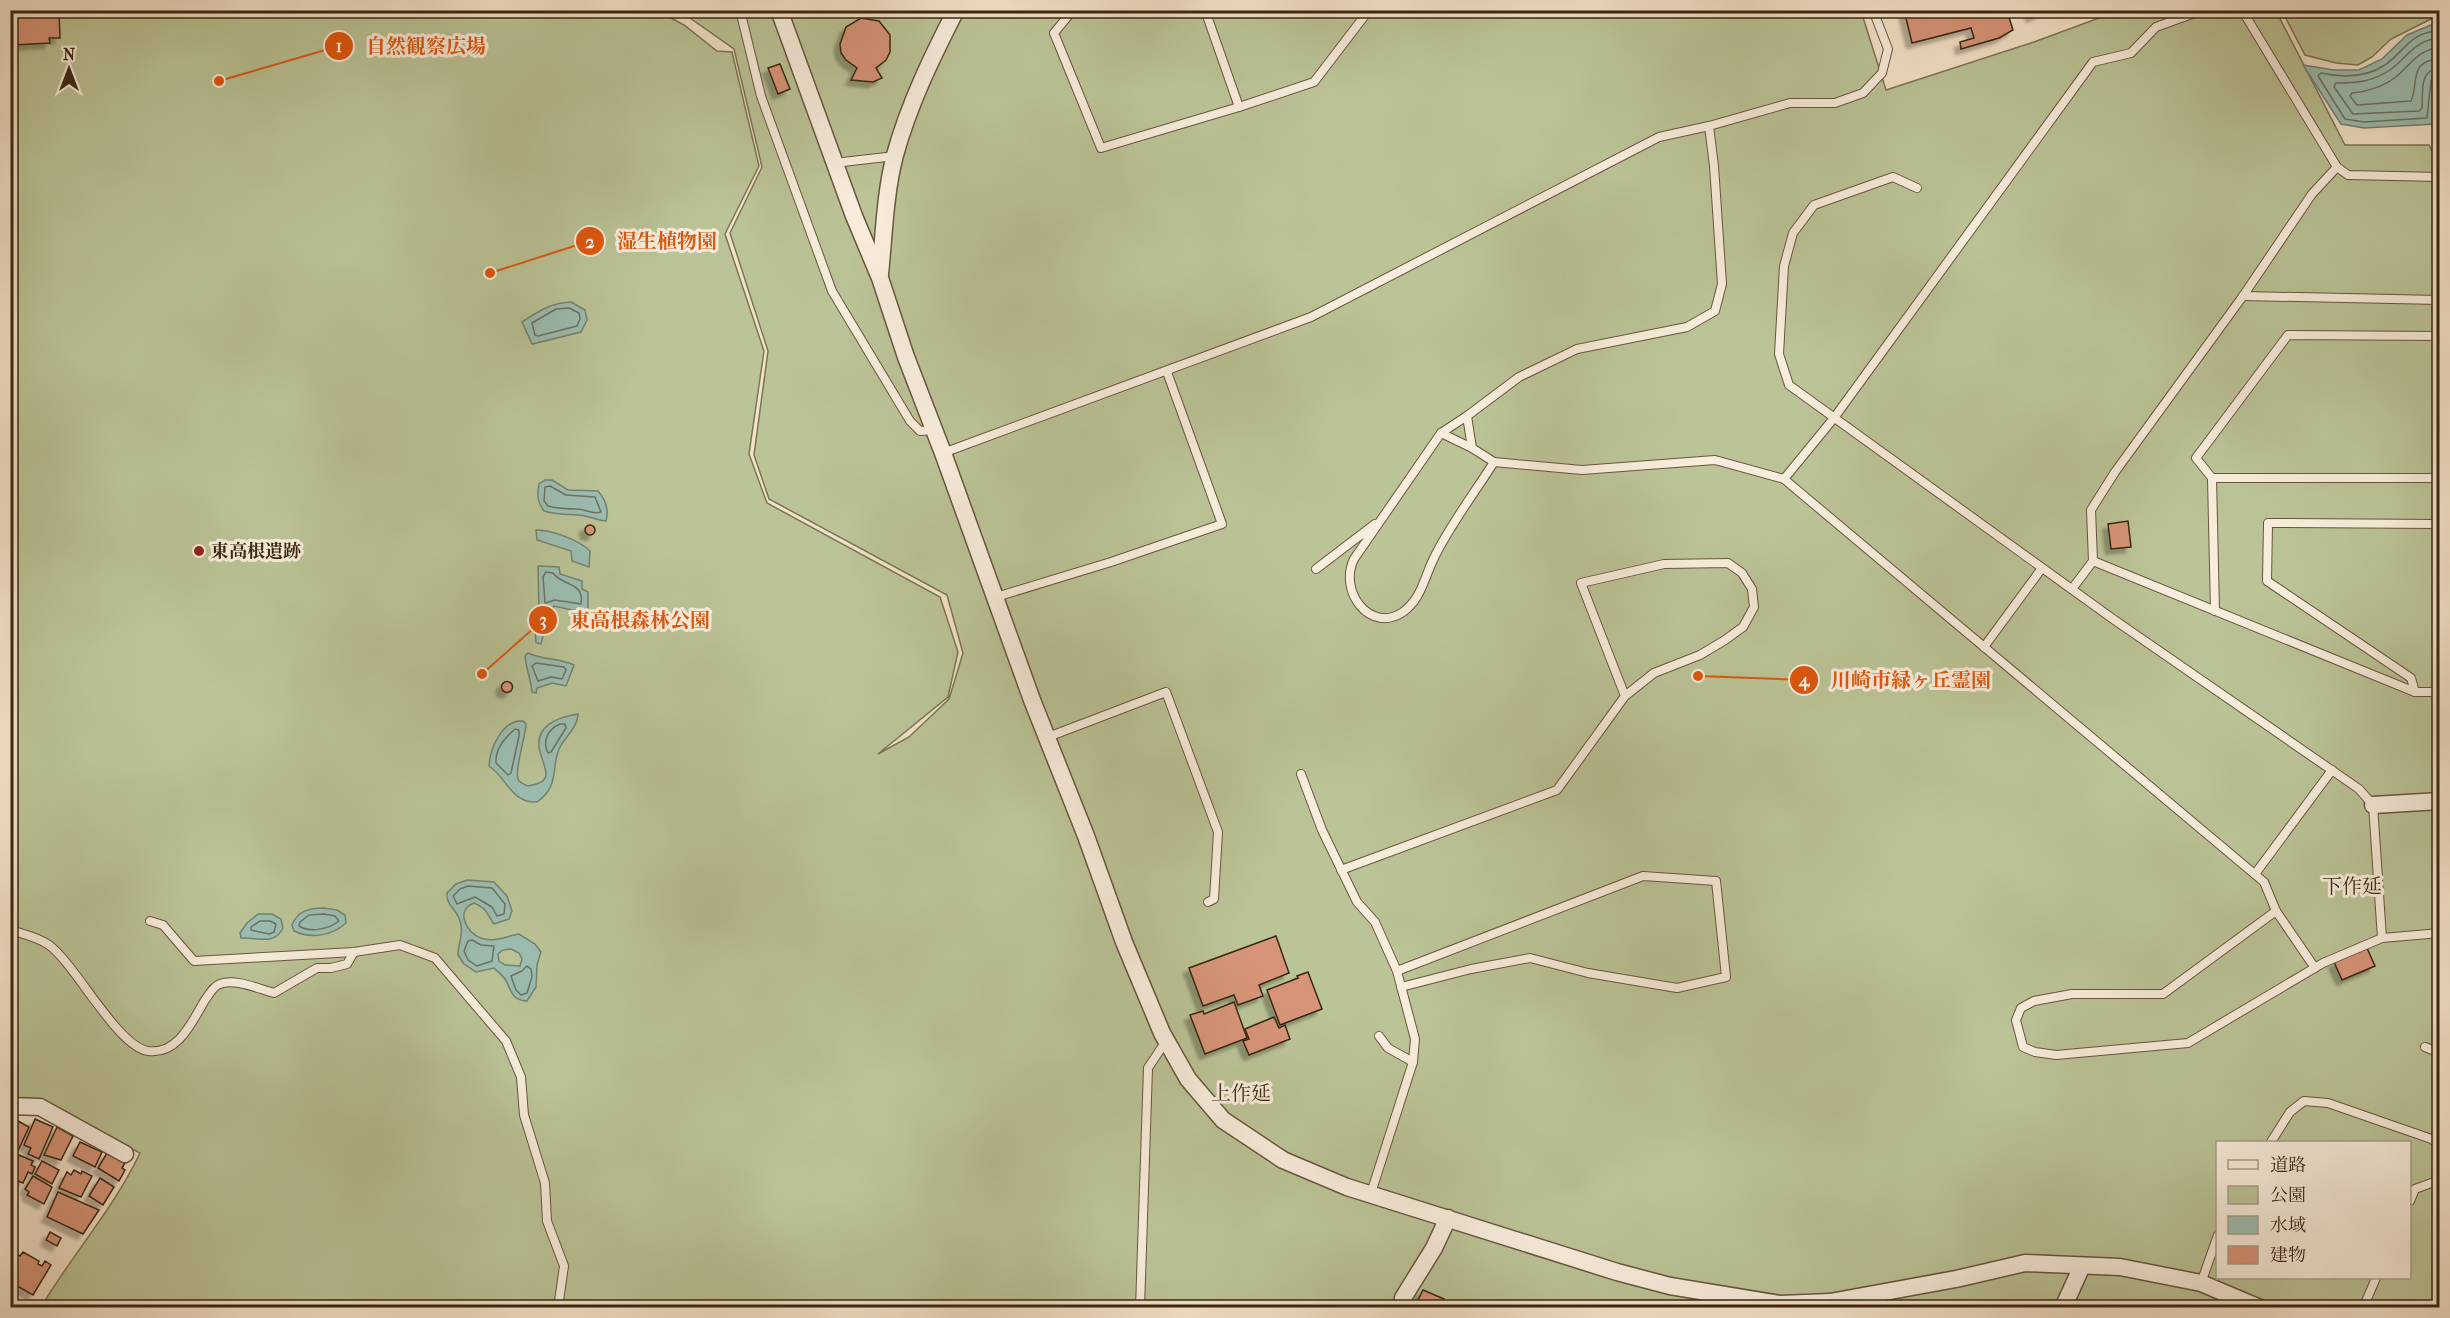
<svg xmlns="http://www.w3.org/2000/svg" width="2450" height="1318" viewBox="0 0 2450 1318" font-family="'IM FELL French Canon','Noto Serif JP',serif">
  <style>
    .green { fill: #bbc497; stroke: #7a7654; stroke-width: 1.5; fill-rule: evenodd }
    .water { fill: #9cbeb3; stroke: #748272; stroke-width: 1.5; fill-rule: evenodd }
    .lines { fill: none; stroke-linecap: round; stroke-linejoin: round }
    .shore { stroke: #6a7262; stroke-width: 1.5 }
    .building { fill: #d79478; stroke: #382710; stroke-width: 1.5; filter: url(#shadow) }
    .lane-casing { stroke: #67563e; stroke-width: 10 }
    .street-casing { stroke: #67563e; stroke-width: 19 }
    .lane { stroke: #f8eddd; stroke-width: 8 }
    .street { stroke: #f8eddd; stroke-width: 16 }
    .poi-dot { fill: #8f2418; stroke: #f8eddd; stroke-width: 2 }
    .labels { text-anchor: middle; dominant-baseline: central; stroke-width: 6; stroke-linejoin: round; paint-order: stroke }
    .poi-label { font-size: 18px; font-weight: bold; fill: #382710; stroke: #f8eddd; text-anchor: start }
    .neighbourhood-label { font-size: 20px; fill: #382710; stroke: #f8eddd }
    .leader { fill: none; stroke: #df560c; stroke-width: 2 }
    .callout-dot { fill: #df560c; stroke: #f8eddd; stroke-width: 2 }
    .mark-label { font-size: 18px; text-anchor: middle; font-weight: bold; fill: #fff }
    .callout-label { font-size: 20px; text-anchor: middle; font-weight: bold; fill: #df560c; stroke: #f8eddd; stroke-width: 6; stroke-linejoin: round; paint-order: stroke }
  </style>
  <defs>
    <filter id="shadow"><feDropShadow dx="-5.5" dy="5.5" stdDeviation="1.5" flood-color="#0004"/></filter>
  </defs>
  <rect width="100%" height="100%" fill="#f4e3ca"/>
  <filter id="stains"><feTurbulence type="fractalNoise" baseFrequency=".00333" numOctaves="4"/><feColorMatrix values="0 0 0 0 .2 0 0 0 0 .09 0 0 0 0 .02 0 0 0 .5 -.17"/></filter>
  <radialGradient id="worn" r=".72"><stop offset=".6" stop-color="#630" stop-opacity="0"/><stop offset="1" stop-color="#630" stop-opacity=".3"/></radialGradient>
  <!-- green -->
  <g class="green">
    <path d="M605,10l25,4 28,-3 26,14 33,26 15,1 27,114 -34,68 39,117 -15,103 18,49 173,94 18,55 -10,45 -70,57 31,-17 40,-38 14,-46 -16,-58 -178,-96 -15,-44 14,-104 -38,-118 32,-66 -28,-118 -54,-38h1181l25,79 148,-48 84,-31h158l69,134h84l10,19v1143h-2398c31,-52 73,-99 99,-154l-100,-54 -29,-1v-1087zM2218,1142h192v136h-192z"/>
    <path d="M2282,11h157v12l-6,-5 -42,21 -19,18 -14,8 -22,-2 -31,-8z"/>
  </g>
  <!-- water -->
  <g class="water">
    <path d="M2431,25h6l3,3 -5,96 -71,4 -23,-4 -38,-59 31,5h25l23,-11 25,-24z"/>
    <path d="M571,302l14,8 2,10 -6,12 -49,12 -10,-22c17,-11 29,-19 49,-20z"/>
    <path d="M545,480h7l16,10 30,1c7,8 11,19 8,30 -10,-1 -19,-6 -28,-6 -13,-1 -22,0 -34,-4 -7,-9 -7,-16 -5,-27z"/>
    <path d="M536,530c16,0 43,10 54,21l-1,16 -17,-6 -1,-10 -34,-11z"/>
    <path d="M538,566l21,1 1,7 22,7v8l6,3v16l-7,4 -27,-6 -5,7 -8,31 -5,-1 -2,-30 5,-5z"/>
    <path d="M528,653c15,7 31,5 46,12l-8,21 -14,-3 -15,5 -1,5 -4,-1c-1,-13 -6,-23 -7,-36z"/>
    <path d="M578,714c0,13 -12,22 -18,33 -10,20 1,38 -23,55 -26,1 -30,-24 -48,-36 1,-17 13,-47 34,-45l3,3c0,11 -13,50 -7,57 3,3 6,4 9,5 27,-4 17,-16 12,-34 -7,-26 18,-35 38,-38z"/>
    <path d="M467,880l27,2 13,14 5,15 -3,8 -15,5c-8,-11 -6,-15 -20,-21 -19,7 -8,30 7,35 12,5 26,-2 38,-4l16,10 6,8 -4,13 -1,22 -9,14c-16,-1 -15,-10 -22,-22 -3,-4 -7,-7 -11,-11l-18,4 -12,-8 -6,-9c0,-12 7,-23 1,-37 -4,-10 -13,-13 -12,-25l9,-9zM511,949l8,4 3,6 -2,7 -15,-1 -6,-4 -1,-7 5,-4z"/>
    <path d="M324,908l13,2 8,5 1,8c-14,13 -35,16 -52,8l-2,-6c6,-15 18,-17 32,-17z"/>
    <path d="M258,914h14l9,5 2,9c-9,18 -25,9 -42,10l-1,-5 7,-10z"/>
  </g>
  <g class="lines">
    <!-- shore -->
    <g class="shore">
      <path d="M2440,31c-29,0 -35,20 -55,34 -20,13 -42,13 -64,8l-3,3 27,43 19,3 63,-4 4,-37 3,-5h6"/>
      <path d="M2440,39c-24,-1 -33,19 -50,31 -18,12 -34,13 -54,13l-2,4 19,27 66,-3 3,-3c1,-16 -3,-39 18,-40"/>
      <path d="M2440,48c-20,0 -30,17 -43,28 -12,10 -30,16 -45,17l-2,3 7,9 54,-4c8,-17 -3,-41 29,-42"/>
      <path d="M569,308l10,5 1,6 -3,7 -39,10 -3,-1 -3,-12 24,-14z"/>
      <path d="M550,486l16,9 29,2 6,15c-9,3 -15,-3 -24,-3 -10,0 -19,0 -29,-3l-4,-5 1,-14z"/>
      <path d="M546,572l7,1c9,13 32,9 28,31l-26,-4 -10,3 -2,-26z"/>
      <path d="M536,663l28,4 2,3 -4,9 -11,-2 -13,4 -6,-15z"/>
      <path d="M560,724h5l1,4 -15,24 -3,1c-6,-12 0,-24 12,-29z"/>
      <path d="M515,729l4,1v6l-8,37 -3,2 -12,-12c-1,-15 9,-25 19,-34z"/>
      <path d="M468,886l24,2 13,16 -1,10 -7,2 -5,-9 -17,-10 -18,7 -4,-8 7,-7z"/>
      <path d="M324,914l11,2 4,5c-10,8 -29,12 -40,5l1,-4 9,-7z"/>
      <path d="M270,921l6,3 -2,8 -5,2 -18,-4v-3l9,-6z"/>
      <path d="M472,940l9,5 13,1 -2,15 -15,5 -9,-6 -4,-9 4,-10z"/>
      <path d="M527,966l4,3 1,8 -5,16 -6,2 -5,-5 -5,-14 11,-5z"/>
    </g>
  </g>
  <!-- building -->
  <g class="building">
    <path d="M10,10l49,2 1,26h-11l1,5 -37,2z"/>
    <path d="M1904,10h89l1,4 13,-3 6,19 -14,8 -38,11 -1,-7 14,-4 -3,-10 -59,15z"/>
    <path d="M2029,10h18l-15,7z"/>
    <path d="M861,18l18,3 11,14v17l-4,8 -10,8 6,10 -9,4 -22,-2 6,-12 -11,-8 -5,-7 -1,-9 6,-17z"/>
    <path d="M780,64l10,25 -12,5 -10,-26z"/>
    <path d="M2128,521l3,26 -20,2 -3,-25z"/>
    <circle cx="590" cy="530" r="5"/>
    <circle cx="507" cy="687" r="5.5"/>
    <path d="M1276,936l13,37 -30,12 4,11 -25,9 -4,-10 -31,11 -14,-38z"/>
    <path d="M2367,948l8,18 -33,14 -8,-18z"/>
    <path d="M1308,972l14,37 -42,16 -13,-35 31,-12 -1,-2z"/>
    <path d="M1234,1002l13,36 -42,16 -15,-39 13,-4 1,3z"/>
    <path d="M1274,1017l5,11 6,-3 5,14 -41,16 -6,-14 6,-2 -4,-10z"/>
    <path d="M35,1119l18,8 -14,32 -11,-5 3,-6 -7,-3z"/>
    <path d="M18,1121l11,6 -14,30 -5,-2v-31l5,2z"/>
    <path d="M57,1127l16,9 -12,24 -17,-5z"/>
    <path d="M80,1142l22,10 -7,15 -22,-11z"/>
    <path d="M107,1153l18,10 -3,5 3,2 -6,11 -21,-13z"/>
    <path d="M19,1155l14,6 -2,4 4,2 -3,7 -4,-2 -5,11 -13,-5z"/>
    <path d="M42,1161l17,9 -7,14 -17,-10z"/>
    <path d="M74,1170l7,4 1,-3 10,5 -11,21 -22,-9 8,-16 4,3z"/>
    <path d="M33,1176l19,11 -8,17 -17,-9 2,-3 -4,-3z"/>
    <path d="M100,1178l14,9 -11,18 -14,-9z"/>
    <path d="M58,1192l41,18 -16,24 -36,-17z"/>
    <path d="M50,1232l11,6 -4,8 -11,-6z"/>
    <path d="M13,1252l7,4 3,-4 16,9 -1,3 4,2 3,-5 6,4 -18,30 -23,-13v-27z"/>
    <path d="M1423,1290l21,9 -4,9h-16l-8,-4z"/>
  </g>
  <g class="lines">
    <!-- lane casing -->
    <g class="lane-casing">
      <g id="lane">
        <path d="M740,10l21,86 71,195 78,130 10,10 14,-1"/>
        <path d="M1073,10l-19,23 47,115 138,-41 75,-25 55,-72"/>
        <path d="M1205,10l34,97"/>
        <path d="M2242,10l95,157"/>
        <path d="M1709,126l81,-23h45l28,-10 19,-20 6,-24 -15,-39"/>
        <path d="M834,163l61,-7"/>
        <path d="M1917,188l-24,-11 -79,28 -21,28 -9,33 -5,88 10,31 324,234 246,170 14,16 9,133 58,-5"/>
        <path d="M2243,296l197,4"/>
        <path d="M1467,416l-26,17 -87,126c-16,33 17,75 49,53 18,-13 21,-33 30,-52 16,-34 41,-66 61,-98"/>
        <path d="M1441,433l31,15"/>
        <path d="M943,453l368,-136 348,-180 50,-11 5,40 8,118 -7,27 -28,16 -110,22 -58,28 -52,39 5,32 22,14 88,8 133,-10 69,19 50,-61 259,-356 38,-9 25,-26 47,-17"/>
        <path d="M2212,478h228"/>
        <path d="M1784,479l480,403 12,29 39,57"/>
        <path d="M2093,561l322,131h25"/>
        <path d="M1316,569l59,-45"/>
        <path d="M2072,589l21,-28 -2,-51 24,-38 128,-176 69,-102 25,-27 11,8 92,2"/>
        <path d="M996,597l115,-35 111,-38 -55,-152"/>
        <path d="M2215,611l-3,-133 -16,-20 92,-123 152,1"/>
        <path d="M1984,647l58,-79"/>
        <path d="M2415,692l-4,-14 -144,-97 1,-58 172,1"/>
        <path d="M1048,737l118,-45 52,140 -4,67 -6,3"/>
        <path d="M1301,774l21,56 35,72 18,20 22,49 18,68 -2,23 -42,131"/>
        <path d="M1341,870l216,-80 68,-94 29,-23 46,-18 25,-15 18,-13 11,-20 -2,-18 -10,-16 -14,-10 -64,1 -83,19 44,113"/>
        <path d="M2255,874l77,-104"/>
        <path d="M2276,911l-113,83h-91l-38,7 -13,7 -5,12 7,27 12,5 21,3 132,-12 135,-80 59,-25"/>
        <path d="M150,921l13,4 31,36 160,-9 46,-7 35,13 71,83 15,36 3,38 21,68 2,38 17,45 -6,42"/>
        <path d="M10,930c13,4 28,7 39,15 27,20 68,101 99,106 30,4 44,-29 57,-51 4,-5 8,-14 15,-16 15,-6 39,5 54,9l43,-25h14l16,-4 7,-12"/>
        <path d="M1397,971l246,-95 73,5 10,96 -49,11 -89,-15 -58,-15 -59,11 -70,18"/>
        <path d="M1379,1036l9,12 25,14"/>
        <path d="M2425,1047l15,6"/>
        <path d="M2434,1141l6,-15"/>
        <path d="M2271,1142l19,-30 14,-11 24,2 112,39"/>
        <path d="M2410,1201l5,-12 22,-8 3,1"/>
        <path d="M2201,1283l17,-48"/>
        <path d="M1140,1308l8,-240 18,-27"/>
        <path d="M2363,1308l13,-30"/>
      </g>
    </g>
    <!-- street casing -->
    <g class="street-casing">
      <g id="street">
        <path d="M779,10l75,206 26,62 26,79 37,96 89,247 54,136 38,106 38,91 26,46 35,41 60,40 64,27 270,85 53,14 110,18 50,-2 126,-23 69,-16 95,4 81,16 59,25"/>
        <path d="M880,274c4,-39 5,-81 15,-119 14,-51 37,-98 61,-145"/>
        <path d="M2373,805l67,-4"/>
        <path d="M10,1106l30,1 85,47"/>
        <path d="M1402,1308l1,-10 31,-50 14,-30"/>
        <path d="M2063,1308l19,-42"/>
      </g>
    </g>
    <!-- lane -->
    <use href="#lane" class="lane"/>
    <!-- street -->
    <use href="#street" class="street"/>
  </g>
  <!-- markers -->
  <circle class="poi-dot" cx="199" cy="551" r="6"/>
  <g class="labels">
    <!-- poi labels -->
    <g class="poi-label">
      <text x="211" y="551">東高根遺跡</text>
    </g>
    <!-- neighbourhood labels -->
    <g class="neighbourhood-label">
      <text x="2352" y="886">下作延</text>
      <text x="1241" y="1093">上作延</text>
    </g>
  </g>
  <!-- callouts -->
  <path class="leader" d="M219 81L339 46M490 273L590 241M482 674L543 620M1698 676L1804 680"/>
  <g class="callout-dot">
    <circle cx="219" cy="81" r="6"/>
    <circle cx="490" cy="273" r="6"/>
    <circle cx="482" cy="674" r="6"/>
    <circle cx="1698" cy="676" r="6"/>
    <circle cx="339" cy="46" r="15"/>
    <circle cx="590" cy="241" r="15"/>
    <circle cx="543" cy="620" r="15"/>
    <circle cx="1804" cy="680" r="15"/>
  </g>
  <g class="mark-label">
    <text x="339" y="52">1</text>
    <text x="590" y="248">2</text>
    <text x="543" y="626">3</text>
    <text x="1804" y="686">4</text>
  </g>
  <g class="callout-label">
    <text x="426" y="53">自然観察広場</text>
    <text x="667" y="248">湿生植物園</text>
    <text x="640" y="627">東高根森林公園</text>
    <text x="1911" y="687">川崎市緑ヶ丘霊園</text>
  </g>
  <!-- margin -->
  <rect width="2450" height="1318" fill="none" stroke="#f4e3ca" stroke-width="36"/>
  <rect x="12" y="12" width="2426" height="1294" fill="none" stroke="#382710" stroke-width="3"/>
  <rect x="18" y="18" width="2414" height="1282" fill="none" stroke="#382710" stroke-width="1.5"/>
  <!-- legend -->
  <rect x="2216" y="1141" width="195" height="138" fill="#f8eddd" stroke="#ab9e8b" stroke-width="1.5"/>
  <rect x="2228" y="1160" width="30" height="9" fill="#f8eddd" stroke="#ab9e8b" stroke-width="1.5"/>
  <text x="2270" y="1171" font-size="18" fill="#382710">道路</text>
  <rect x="2228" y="1186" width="30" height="18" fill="#bbc497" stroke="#ab9e8b" stroke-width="1.5"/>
  <text x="2270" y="1201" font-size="18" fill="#382710">公園</text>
  <rect x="2228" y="1216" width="30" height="18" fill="#9cbeb3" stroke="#ab9e8b" stroke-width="1.5"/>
  <text x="2270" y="1231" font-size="18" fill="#382710">水域</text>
  <rect x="2228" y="1246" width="30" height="18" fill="#d79478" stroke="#ab9e8b" stroke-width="1.5"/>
  <text x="2270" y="1261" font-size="18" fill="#382710">建物</text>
  <!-- north arrow -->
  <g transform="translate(69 69)" stroke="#f8eddd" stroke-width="4.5" paint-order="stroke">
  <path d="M0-4.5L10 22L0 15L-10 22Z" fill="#382710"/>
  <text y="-9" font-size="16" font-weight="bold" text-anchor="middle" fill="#382710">N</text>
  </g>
  <rect width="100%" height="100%" filter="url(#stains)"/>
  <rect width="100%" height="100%" fill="url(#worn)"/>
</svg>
